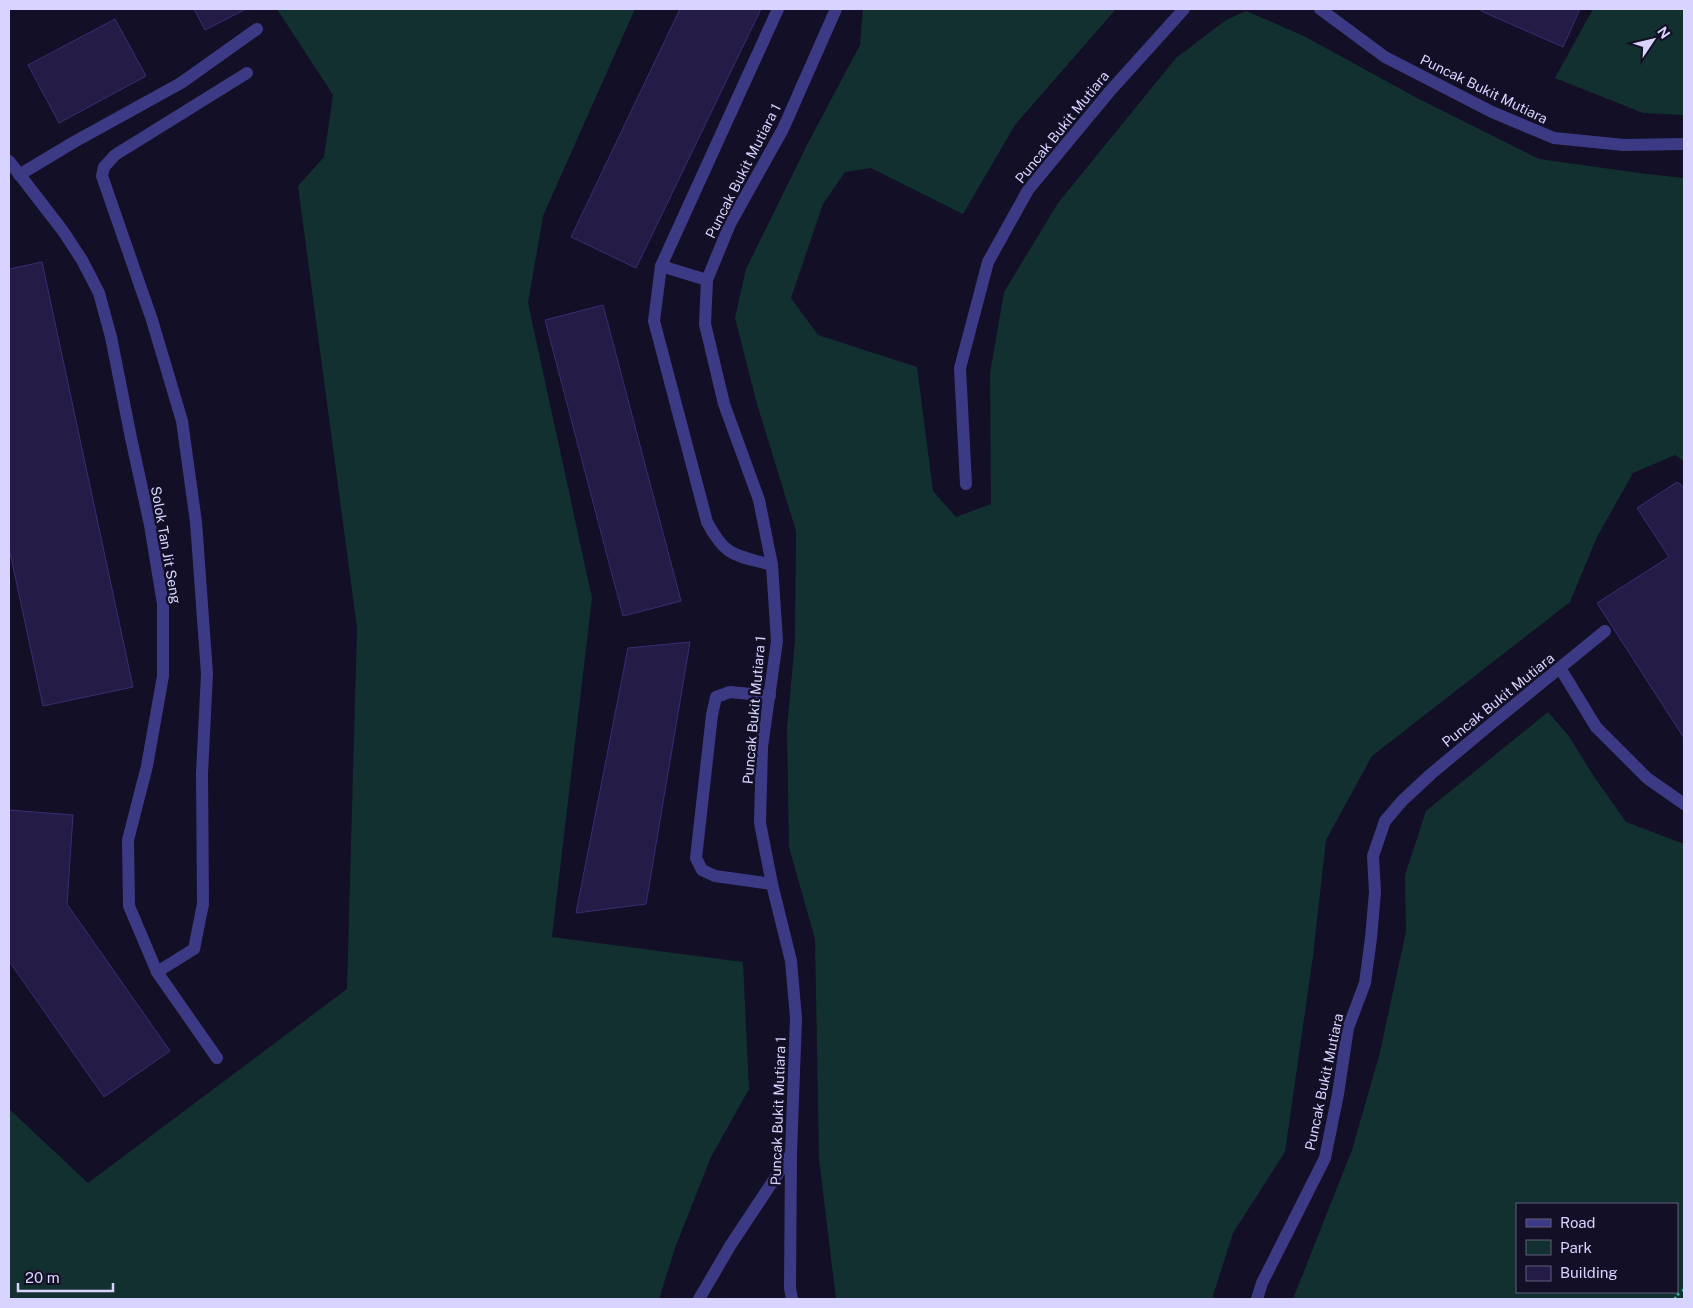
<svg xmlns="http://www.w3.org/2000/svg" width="1693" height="1308" viewBox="0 0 1693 1308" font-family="'Public Sans',sans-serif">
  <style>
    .green { fill: #12302f; fill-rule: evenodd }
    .building { fill: #241b47; stroke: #3b2d73 }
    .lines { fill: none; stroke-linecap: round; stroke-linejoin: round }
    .path { stroke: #2fb8b0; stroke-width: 3; stroke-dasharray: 2.5 4; stroke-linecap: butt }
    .minor { stroke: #3d3a85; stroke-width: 12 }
    .labels { text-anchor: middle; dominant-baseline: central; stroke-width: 5; stroke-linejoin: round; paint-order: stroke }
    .street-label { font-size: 14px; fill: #d9d4ff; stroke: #130f26 }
  </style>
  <rect width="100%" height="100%" fill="#130f26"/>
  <!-- green -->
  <g class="green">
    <path d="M277,9h358l-92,207 -15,87 64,295 -40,339 191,25 6,127 -38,68 -36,91 -16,51h-650v-190l79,74 259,-194 10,-361 -59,-442 26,-29 9,-62z"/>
    <path d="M863,9h253l-101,116 -52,89 -92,-46 -26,4 -22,32 -32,94 27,37 99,32 16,124 23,26 35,-13 -1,-131 14,-81 54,-89 118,-145 50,-38 20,-9 58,25 113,62 122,61 108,15 37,4v283l-9,-6 -42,18 -36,64 -27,65 -198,154 -46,84 -13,116 -28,196 -52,81 -21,66h-376l-17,-140 -4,-220 -26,-92 -2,-119 8,-87 1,-110 -39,-127 -22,-86 11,-49 62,-126 52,-98z"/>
    <path d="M1593,9h91v106l-41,-2 -88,-35z"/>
    <path d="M1548,712l20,23 27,43 31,44 58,22v455h-391l59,-149 27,-94 27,-124 -1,-57 21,-64zM1517,1204h160v88h-160z"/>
  </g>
  <!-- building -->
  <g class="building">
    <path d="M194,9h52l-41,21z"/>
    <path d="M680,9h81l-125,259 -65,-31z"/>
    <path d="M1482,9h98l-17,38 -82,-36z"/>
    <path d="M115,19l31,57 -87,47 -31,-58z"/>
    <path d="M42,262l91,425 -90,19 -34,-158v-279z"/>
    <path d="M603,305l78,296 -58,15 -78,-296z"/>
    <path d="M1677,482l7,5v251l-87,-135 72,-46 -32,-49z"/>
    <path d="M690,642l-44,262 -70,9 52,-265z"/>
    <path d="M9,810l64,5 -6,89 103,147 -66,46 -95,-136z"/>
  </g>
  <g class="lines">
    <!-- path -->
    <path class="path" d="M1676,1299l-2,-2 10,-7"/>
    <!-- minor -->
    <g class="minor">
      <path d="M1320,9l65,48 107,55 62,26 70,7 60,-1"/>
      <path d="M9,161l54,70 19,29 17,33 12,44 20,101 19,87 13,79v72l-16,90 -19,74 1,66 28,66 60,86"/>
      <path d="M19,175l55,-33 107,-59 76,-54"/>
      <path d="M661,266l46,14"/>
      <path d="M966,484l-6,-116 28,-106 40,-72 82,-99 74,-82"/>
      <path d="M772,565c-36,-10 -46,-7 -65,-43l-53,-201 7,-55 117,-257"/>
      <path d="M1560,668l36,59 51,51 37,26"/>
      <path d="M770,696l-40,-4 -14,5 -4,18 -16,143 6,12 13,6 57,8"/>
      <path d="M157,972l37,-23 9,-45 -1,-131 5,-99 -11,-152 -14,-101 -30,-101 -50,-144 2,-9 11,-12 132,-82"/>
      <path d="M699,1299l31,-53 61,-92"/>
      <path d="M792,1299l-2,-11 1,-134 5,-136 -5,-57 -19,-77 -12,-61 2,-76 15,-106 -5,-76 -13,-65 -35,-96 -19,-80 2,-44 23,-56 53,-95 53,-120"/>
      <path d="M1257,1299l5,-16 63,-125 13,-64 10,-66 17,-45 6,-45 4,-46 -2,-36 12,-35 17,-20 29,-27 60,-50 114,-93"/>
    </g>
  </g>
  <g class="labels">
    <!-- street labels -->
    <g class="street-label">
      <text transform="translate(1484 89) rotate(26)">Puncak Bukit Mutiara</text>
      <text transform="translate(1062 127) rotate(-51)">Puncak Bukit Mutiara</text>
      <text transform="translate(743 171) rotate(-63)">Puncak Bukit Mutiara 1</text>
      <text transform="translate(166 545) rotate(80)">Solok Tan Jit Seng</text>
      <text transform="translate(1498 700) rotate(-39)">Puncak Bukit Mutiara</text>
      <text transform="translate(754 710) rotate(-85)">Puncak Bukit Mutiara 1</text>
      <text transform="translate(1324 1082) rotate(-78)">Puncak Bukit Mutiara</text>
      <text transform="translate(778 1111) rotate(-88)">Puncak Bukit Mutiara 1</text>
    </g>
  </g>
  <!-- border -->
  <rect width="1693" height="1308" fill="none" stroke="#d9d4ff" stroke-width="20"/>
  <!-- legend -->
  <rect x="1516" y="1203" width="162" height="90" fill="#130f26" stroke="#625e7d"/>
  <rect x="1526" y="1219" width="25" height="8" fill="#3d3a85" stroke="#625e7d"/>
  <text x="1560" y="1228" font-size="15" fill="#d9d4ff">Road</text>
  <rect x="1526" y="1240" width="25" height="15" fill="#12302f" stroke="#625e7d"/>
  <text x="1560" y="1253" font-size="15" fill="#d9d4ff">Park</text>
  <rect x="1526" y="1266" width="25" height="15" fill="#241b47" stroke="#625e7d"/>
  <text x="1560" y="1278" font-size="15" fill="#d9d4ff">Building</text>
  <!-- north arrow -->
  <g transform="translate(1653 40) rotate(55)" stroke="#130f26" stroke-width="4" paint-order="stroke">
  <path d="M0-4L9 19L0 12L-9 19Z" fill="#d9d4ff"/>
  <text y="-8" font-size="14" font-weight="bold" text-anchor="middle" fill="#d9d4ff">N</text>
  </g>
  <!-- scale -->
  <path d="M18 1283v8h95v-8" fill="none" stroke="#d9d4ff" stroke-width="2.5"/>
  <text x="25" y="1283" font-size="15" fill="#d9d4ff" stroke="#130f26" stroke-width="4" paint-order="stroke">20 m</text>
</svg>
